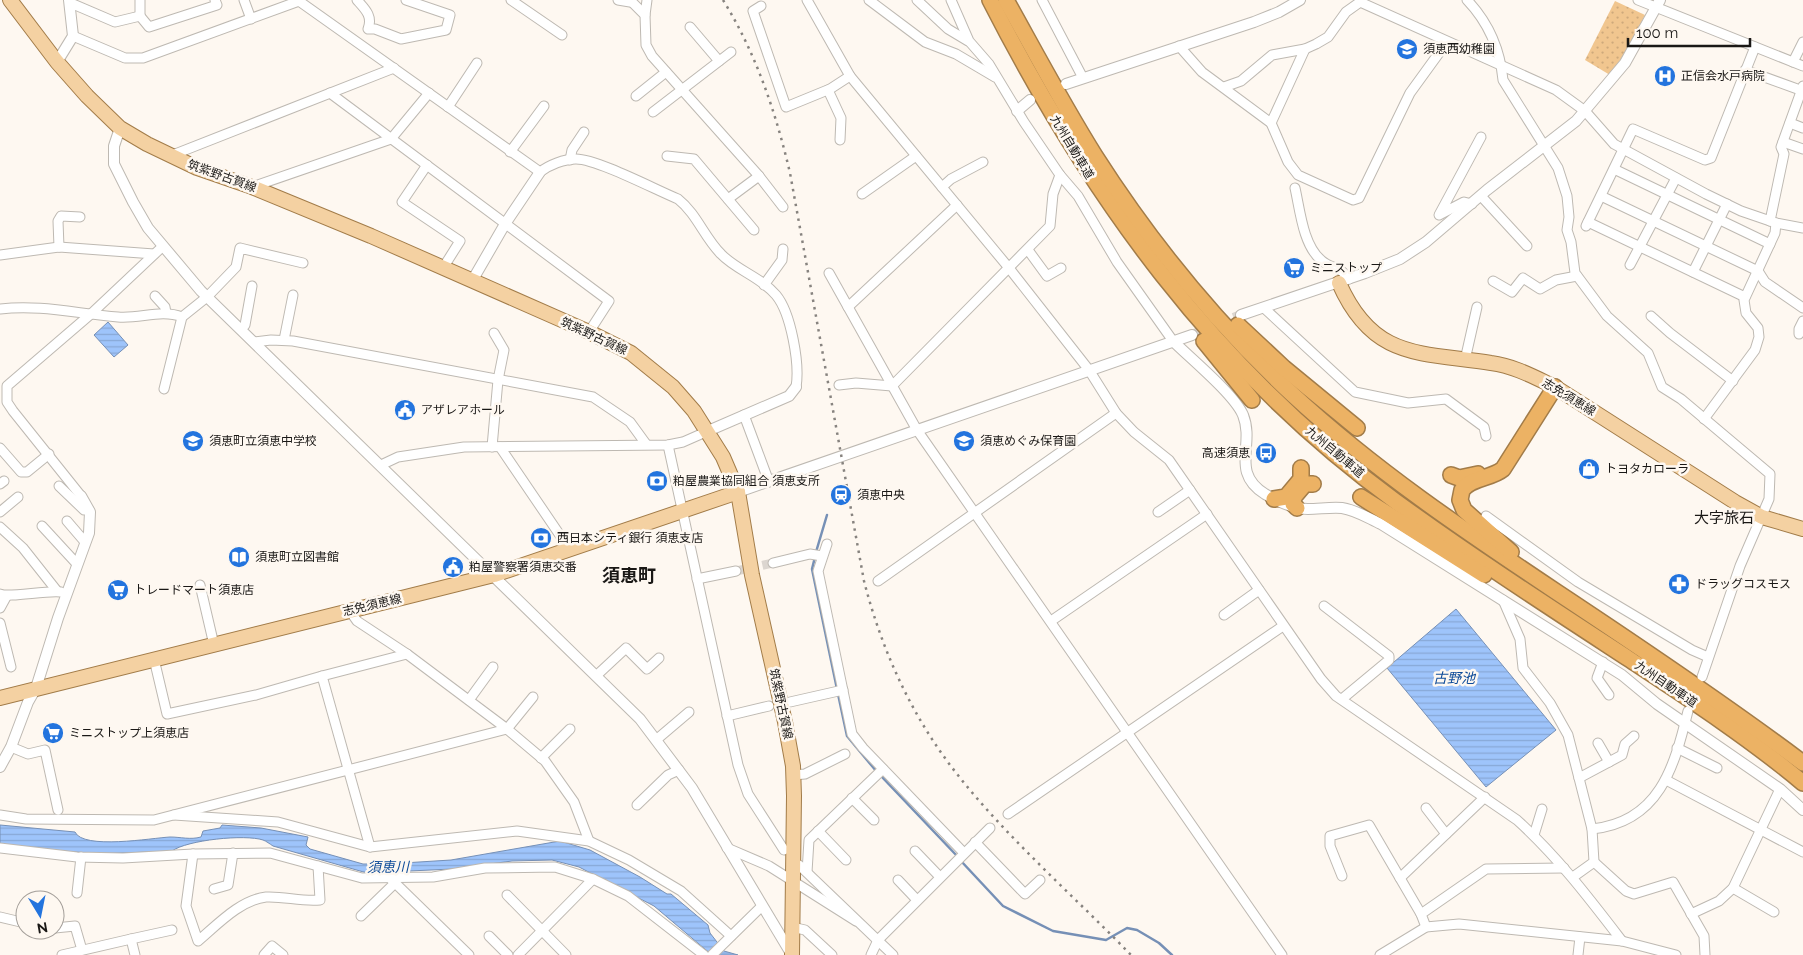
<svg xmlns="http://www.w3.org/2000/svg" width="1803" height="955" viewBox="0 0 1803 955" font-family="Raleway,'Noto Sans JP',sans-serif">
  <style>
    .green { fill: url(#green-dots) }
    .water { fill: url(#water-rules); stroke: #7690b6 }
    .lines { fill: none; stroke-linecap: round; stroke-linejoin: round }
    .stream { stroke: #7690b6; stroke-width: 2.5 }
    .minor-tunnel { stroke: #dcd6d0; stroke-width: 9; stroke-dasharray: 9 4.5; stroke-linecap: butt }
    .tertiary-tunnel { stroke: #dcd6d0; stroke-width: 10; stroke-dasharray: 10 5; stroke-linecap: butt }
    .minor-casing { stroke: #beb9b2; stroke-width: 11 }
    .tertiary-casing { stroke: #beb9b2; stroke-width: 12 }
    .primary-casing { stroke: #a27c49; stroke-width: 16 }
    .motorway-casing { stroke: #a27c49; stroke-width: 18 }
    .minor { stroke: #fff; stroke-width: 9 }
    .tertiary { stroke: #fff; stroke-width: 10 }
    .primary { stroke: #f4d1a2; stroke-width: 14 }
    .motorway { stroke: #ecb264; stroke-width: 15 }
    .rail { stroke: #87837f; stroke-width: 2.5; stroke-dasharray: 2.5 5; stroke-linecap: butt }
    .labels { text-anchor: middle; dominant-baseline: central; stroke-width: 5; stroke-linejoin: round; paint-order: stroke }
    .poi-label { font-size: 12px; fill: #1a1816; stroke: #fef8f1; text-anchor: start }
    .street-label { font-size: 12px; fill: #1a1816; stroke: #fef8f1 }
    .water-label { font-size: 14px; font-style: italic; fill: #0e4b99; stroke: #fef8f1 }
    .quarter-label { font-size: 15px; fill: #1a1816; stroke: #fef8f1 }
    .district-label { font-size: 18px; font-weight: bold; fill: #1a1816; stroke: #fef8f1 }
  </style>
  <defs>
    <pattern id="green-dots" width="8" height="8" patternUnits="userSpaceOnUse" patternTransform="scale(1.25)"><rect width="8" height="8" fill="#f1c68f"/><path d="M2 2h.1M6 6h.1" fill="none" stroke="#cea97b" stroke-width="1.8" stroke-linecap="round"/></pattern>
    <pattern id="water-rules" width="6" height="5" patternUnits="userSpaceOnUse" patternTransform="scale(1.25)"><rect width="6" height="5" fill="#9ec4fb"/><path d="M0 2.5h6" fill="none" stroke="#88a8d6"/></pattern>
  </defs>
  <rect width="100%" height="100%" fill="#fef8f1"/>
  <!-- green -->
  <path class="green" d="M1615,1l30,14 -16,32 -19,28 -25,-15z"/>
  <!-- water -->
  <g class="water">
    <path d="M108,322l20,23 -14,12 -20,-22z"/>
    <path d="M1456,609l100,121 -70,57 -99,-119z"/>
    <path d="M0,825l75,7c8,18 77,6 95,5 11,0 20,3 31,0l2,-6 17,-3 2,-3 39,3 47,9 -2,8 4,4 53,15h24l64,-4 109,-19 30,9 50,27 27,17h4l37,31 2,8 14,18 14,4h-26l-58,-49 -75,-39 -27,-7 -40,1 -60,8 -85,4 -94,-27c-3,-2 -7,-5 -10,-6 -18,-6 -76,0 -91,11l-72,3 -100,-8z"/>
  </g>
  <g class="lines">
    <!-- stream -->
    <g class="stream">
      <path d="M816,552l11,-37"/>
      <path d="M815,557l-3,12 25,120"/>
      <path d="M838,694l9,42 30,36"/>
      <path d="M881,776l77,81"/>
      <path d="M961,861l42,45 50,25 53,9 21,-12 10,2 22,13 13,12"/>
    </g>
    <!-- minor-tunnel -->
    <path class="minor-tunnel" d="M736,571l37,-8"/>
    <!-- tertiary-tunnel -->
    <path class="tertiary-tunnel" d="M1192,335l49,-20"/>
    <!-- minor casing -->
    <g class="minor-casing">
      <g id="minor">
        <path d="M140,0v16"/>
        <path d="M244,0l7,19"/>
        <path d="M357,0c8,9 16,16 11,29h7l26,10 45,-9 4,-15 -44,-15"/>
        <path d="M511,0l51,35"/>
        <path d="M618,0l12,2"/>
        <path d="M630,0l15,15 1,30 6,11 107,120 24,31"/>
        <path d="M807,0l43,76 159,192 80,102 27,43 18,19 35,28 152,219 15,17 181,124c40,36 72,78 105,121"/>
        <path d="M869,0l56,42 31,12 39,23"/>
        <path d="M917,0l31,29 20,12"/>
        <path d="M951,0l18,41 20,23 35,58 36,53 18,21 39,66 56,79"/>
        <path d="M1042,0l41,78"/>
        <path d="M1467,0c22,23 33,49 36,80l55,88 9,28 2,21 -2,13 4,12 4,31 32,43 41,37 14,34 19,12 89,75 -1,25 -29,67 -38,111"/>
        <path d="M1638,0l165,66"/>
        <path d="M73,4l42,18 25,-6 9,11 68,-22 -2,-5"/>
        <path d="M761,6l-8,5 33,96 44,-18 20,-13"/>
        <path d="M645,15l2,-15"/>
        <path d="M690,27l29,34"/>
        <path d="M73,36l52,22h18l156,-57 241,171c9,-7 24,-13 36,-13 21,0 80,31 102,40 19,15 26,38 43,55 15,16 40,23 55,41 15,18 24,69 20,92"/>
        <path d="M1179,46l23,26 69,51 17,39 10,13 55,25 6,-2 51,-105 37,-51"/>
        <path d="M1793,62l10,-20"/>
        <path d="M1745,70l58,21"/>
        <path d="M1224,87l17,-6 31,-26 33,-6 11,-5 12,-7 18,-25 14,-10 196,88 29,21 29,33 92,50 35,17 35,12 27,5"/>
        <path d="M828,90l13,28 -1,22"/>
        <path d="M330,93l279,208 -20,31"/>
        <path d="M636,96l30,-24"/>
        <path d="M448,107l29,-44"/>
        <path d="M653,112l78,-60"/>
        <path d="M1271,123l34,-74"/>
        <path d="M1790,123l13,5"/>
        <path d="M1783,142l20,7"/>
        <path d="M510,152l34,-46"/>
        <path d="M170,156l224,-88"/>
        <path d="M667,156l27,3 60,71"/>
        <path d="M570,160l2,-10 12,-18"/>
        <path d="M427,165l-25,37 58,39 -17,27"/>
        <path d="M1614,169l156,75"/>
        <path d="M252,187l139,-48 38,-46"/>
        <path d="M942,187l9,-8 32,-17"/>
        <path d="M1295,188c5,22 8,57 26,72 10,9 21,7 28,19"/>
        <path d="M862,194l54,-38"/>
        <path d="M1481,196l46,50"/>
        <path d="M1601,196l157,75 7,11 38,26"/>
        <path d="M728,199l31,-23"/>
        <path d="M1472,204l-8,-2 -25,13 42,-78"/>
        <path d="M1770,221l14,-67 -3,-7 22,-61"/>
        <path d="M1588,222l157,75"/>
        <path d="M1586,226l47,-97 72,31 6,-2 44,-111"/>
        <path d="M59,247l-1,-26 3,-5 19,1"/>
        <path d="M1028,250l19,26 14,-8"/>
        <path d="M0,255l59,-8 95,7"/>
        <path d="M1630,265l46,-87"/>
        <path d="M1693,272l34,-68"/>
        <path d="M829,273l88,157 365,525"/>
        <path d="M1493,281l19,11 11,-14 17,11 16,-9 21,-4"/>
        <path d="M764,285l18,-25 1,-11"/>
        <path d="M155,296l10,11 1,6"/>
        <path d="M848,307l109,-102"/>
        <path d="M1264,308l91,84 53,11 38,-4 38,28 2,9"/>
        <path d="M0,309c40,-5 78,5 118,8 22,2 43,-8 64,0"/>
        <path d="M1651,316l19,17 63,48"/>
        <path d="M241,329l4,-4 7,-39"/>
        <path d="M1799,334v-5l4,-8"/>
        <path d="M284,340l9,-45"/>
        <path d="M254,342l17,-2 22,1 300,56 37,25 16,22"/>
        <path d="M1465,360l12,-53"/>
        <path d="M839,385l17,-2 36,3 158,-160 3,-32 7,-19"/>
        <path d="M164,389l18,-72 25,-20 29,-30 4,-19 63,15"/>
        <path d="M744,415l25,67"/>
        <path d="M1704,419l51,-69 4,-13 -1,-9 -12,-15 -2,-13 31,-67 1,-10"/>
        <path d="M668,445l70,320 10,29 36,56"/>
        <path d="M492,447l6,-67 6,-30 -10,-17"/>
        <path d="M500,447l70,103"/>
        <path d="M0,448l21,24h6l22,-18"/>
        <path d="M381,465l17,-8 66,-10 204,-2 15,-3 25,-11"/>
        <path d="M0,484l4,-3"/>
        <path d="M59,486l25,24h5"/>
        <path d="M81,496l-68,-85 -6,-9v-16l85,-73 70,-66"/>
        <path d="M0,512l18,-15"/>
        <path d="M1158,512l32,-22"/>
        <path d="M1486,516l92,66 114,68 16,7"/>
        <path d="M67,521l18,21"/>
        <path d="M42,526l35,38"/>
        <path d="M0,527l23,21 34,43"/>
        <path d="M827,544l-9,27 34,163 11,14 101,105"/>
        <path d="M773,563l37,-9 12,2"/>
        <path d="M697,579l39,-8"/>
        <path d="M878,581l238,-168"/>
        <path d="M200,585l14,60"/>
        <path d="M0,594c8,4 47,-4 61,-2"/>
        <path d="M1503,600l17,39 3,29 27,35 18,32 24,94 2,33 -21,15"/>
        <path d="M1324,606l65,50v4l-47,39"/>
        <path d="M0,608l6,-11"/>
        <path d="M350,611l7,10 50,33 100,75 38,32 29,41 15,39"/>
        <path d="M1224,615l35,-25"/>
        <path d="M1051,621l156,-107"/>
        <path d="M0,623l11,44"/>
        <path d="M154,659l13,55 89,-19 66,-19"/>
        <path d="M1603,662l-6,16 12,17"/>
        <path d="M597,675l29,-27 21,21 12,-11"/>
        <path d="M469,700l24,-33"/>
        <path d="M790,702l53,-12"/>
        <path d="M727,716l42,-10"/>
        <path d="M656,740l33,-28"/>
        <path d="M1598,743l11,19"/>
        <path d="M11,747l17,7 17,-4 13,60"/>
        <path d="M1677,748l40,20"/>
        <path d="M541,758l29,-29"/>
        <path d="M793,775l12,-1 40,-20"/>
        <path d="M1579,778l43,-23 3,-11 9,-8"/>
        <path d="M1666,780l137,72"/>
        <path d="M852,798l22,22"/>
        <path d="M637,805l31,-30 11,-5"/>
        <path d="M1426,808l20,26"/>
        <path d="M1008,814l275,-188"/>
        <path d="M0,815l26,4 128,1 353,-91 26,-32"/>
        <path d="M174,815l104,7 92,25 147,-16 72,10 40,19 52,31 50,45"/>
        <path d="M1592,829c67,-7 82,-61 96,-118"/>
        <path d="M818,831l28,29"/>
        <path d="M1534,835l8,-26"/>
        <path d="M975,842l50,52 15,-14"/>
        <path d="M370,847l-48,-171 85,-22"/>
        <path d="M0,848l77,9 46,1 70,-4 77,-1 92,25 71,-1 52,-9 70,-1 38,12 35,17 76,59"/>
        <path d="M727,848l42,18 87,55"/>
        <path d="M915,851l25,26"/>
        <path d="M193,854l-7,52 12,35c19,-16 42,-41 68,-44 18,-1 36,5 54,3l-2,-34"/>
        <path d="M1594,862l32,29 8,3 39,-12 31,54 1,19"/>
        <path d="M799,865l94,90"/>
        <path d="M807,872l2,-32 74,-71"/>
        <path d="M1342,876l-12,-30v-10l39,-11 52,89"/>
        <path d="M1400,878l85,-81"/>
        <path d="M391,879l78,76"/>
        <path d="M898,880l19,20"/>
        <path d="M1733,888l41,24"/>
        <path d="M214,889l14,-4 5,-32"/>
        <path d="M77,893l4,-36"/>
        <path d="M507,895l59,60"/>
        <path d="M1691,914l28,-13 14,-13 47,-99"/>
        <path d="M361,916l34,-33"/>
        <path d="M0,917l25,6"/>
        <path d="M792,927l13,3 27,25"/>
        <path d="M1426,927l-5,-13 65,-45 78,-1"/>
        <path d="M55,928l20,-2 7,24"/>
        <path d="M489,936l19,19"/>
        <path d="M131,939l41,-9"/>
        <path d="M62,955l69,-16 4,16"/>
        <path d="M264,955l8,-9 11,9"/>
        <path d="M518,955l75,-76"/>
        <path d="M712,955l50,-49"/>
        <path d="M871,955l7,-15 112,-112"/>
        <path d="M1380,955l46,-28 33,-3 163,17 54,14"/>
        <path d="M1578,955l2,-18"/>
      </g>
    </g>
    <!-- tertiary casing -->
    <g class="tertiary-casing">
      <g id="tertiary">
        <path d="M57,62l16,-26 -4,-36"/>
        <path d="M1066,84l188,-62 25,-10 21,-12"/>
        <path d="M1017,111l13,-11"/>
        <path d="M120,128l-6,18v18l19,38 15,26 53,63 439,428 52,69 100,167"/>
        <path d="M472,281l33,-57 35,-52"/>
        <path d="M1241,315l124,-42 35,-14 26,-17 61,-52 89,-69 49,-58 35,-63"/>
        <path d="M1173,341c17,17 61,53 70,74 12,30 -13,57 22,79 12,7 29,15 43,15 11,0 23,-2 34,-1 14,2 26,10 39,16l241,151 35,29 123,85 23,21"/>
        <path d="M708,431l81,-35 7,-9"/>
        <path d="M738,492l454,-157"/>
        <path d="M0,767l11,-20 17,-45 8,-14 22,-70 31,-85 1,-21 -9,-16"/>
      </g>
    </g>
    <!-- primary casing -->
    <g class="primary-casing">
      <g id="primary">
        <path d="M10,0l47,62 30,34 33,32 27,16 50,24 55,19 119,49 218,96 42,21 42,34 21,24 29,46 15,35 14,83 33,147 8,44 1,30 -2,159"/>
        <path d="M1339,283c34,77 81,69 152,80 23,3 43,14 64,24l180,115 27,15 41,12"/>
        <path d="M0,698l494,-123 244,-83"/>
      </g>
    </g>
    <!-- motorway casing -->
    <g class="motorway-casing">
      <g id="motorway">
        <path d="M990,0c100,196 225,370 405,501 77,56 156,107 234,158 59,39 119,78 174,124"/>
        <path d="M1006,0c29,52 57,105 89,156 55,86 123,169 197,238 82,76 173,137 266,199 83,55 165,110 245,170"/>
        <path d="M1238,325l46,43 73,60"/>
        <path d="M1204,341l48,59"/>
        <path d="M1451,475l8,3 19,-4"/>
        <path d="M1361,497l123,78"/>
        <path d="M1274,499l12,-2 15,-18v-11"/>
        <path d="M1297,508l-4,-4 1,-7 11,-13h8"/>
        <path d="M1511,552l-47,-42 -4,-10 2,-10c10,-13 29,-11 41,-21l52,-82"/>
      </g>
    </g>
    <!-- minor -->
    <use href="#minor" class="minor"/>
    <!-- tertiary -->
    <use href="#tertiary" class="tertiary"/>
    <!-- primary -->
    <use href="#primary" class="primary"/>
    <!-- motorway -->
    <use href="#motorway" class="motorway"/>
    <!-- rail -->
    <path class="rail" d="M723,0c33,53 53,113 67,173l74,408c18,70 48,136 93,193 51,65 117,122 174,181"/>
  </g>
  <!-- icons -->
  <defs>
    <g id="school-disc" transform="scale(1.125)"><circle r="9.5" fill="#2374de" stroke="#fef8f1"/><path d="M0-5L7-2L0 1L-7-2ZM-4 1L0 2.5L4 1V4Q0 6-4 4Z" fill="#fff"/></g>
    <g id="hospital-disc" transform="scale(1.125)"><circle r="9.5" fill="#2374de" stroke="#fef8f1"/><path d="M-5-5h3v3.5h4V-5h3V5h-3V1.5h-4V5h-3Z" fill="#fff"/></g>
    <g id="supermarket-disc" transform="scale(1.125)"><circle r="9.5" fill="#2374de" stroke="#fef8f1"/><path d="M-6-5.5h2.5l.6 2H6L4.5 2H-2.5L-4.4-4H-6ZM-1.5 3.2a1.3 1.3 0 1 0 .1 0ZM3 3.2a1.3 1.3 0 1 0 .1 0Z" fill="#fff"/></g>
    <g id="civic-disc" transform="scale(1.125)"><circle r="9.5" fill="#2374de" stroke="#fef8f1"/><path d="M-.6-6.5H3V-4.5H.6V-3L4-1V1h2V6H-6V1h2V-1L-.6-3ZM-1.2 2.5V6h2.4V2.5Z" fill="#fff"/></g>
    <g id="bus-disc" transform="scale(1.125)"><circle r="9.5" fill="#2374de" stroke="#fef8f1"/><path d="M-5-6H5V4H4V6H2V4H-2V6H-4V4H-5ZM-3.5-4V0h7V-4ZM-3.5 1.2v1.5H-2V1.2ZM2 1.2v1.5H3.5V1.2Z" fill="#fff"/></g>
    <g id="shop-disc" transform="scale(1.125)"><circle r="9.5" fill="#2374de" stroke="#fef8f1"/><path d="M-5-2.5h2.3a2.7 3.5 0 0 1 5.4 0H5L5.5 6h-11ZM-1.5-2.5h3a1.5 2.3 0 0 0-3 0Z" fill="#fff"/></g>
    <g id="bank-disc" transform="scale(1.125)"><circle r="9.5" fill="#2374de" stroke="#fef8f1"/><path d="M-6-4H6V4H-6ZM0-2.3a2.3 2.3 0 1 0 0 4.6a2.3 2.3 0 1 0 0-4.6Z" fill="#fff"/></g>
    <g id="station-disc" transform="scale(1.125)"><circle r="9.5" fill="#2374de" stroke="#fef8f1"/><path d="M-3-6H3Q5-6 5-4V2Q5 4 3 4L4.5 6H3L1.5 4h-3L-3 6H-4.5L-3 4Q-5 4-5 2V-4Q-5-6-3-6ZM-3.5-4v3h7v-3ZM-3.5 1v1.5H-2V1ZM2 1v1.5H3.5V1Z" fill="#fff"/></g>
    <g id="library-disc" transform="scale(1.125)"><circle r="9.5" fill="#2374de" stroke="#fef8f1"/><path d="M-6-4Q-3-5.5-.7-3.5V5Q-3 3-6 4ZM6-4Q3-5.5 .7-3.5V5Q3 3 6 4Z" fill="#fff"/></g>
    <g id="pharmacy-disc" transform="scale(1.125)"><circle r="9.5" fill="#2374de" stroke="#fef8f1"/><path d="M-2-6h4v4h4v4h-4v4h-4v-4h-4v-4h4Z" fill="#fff"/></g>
  </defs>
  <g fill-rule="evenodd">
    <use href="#school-disc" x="1407" y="49"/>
    <use href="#hospital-disc" x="1665" y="76"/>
    <use href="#supermarket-disc" x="1294" y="268"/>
    <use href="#civic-disc" x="405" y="410"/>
    <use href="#school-disc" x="193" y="441"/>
    <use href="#school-disc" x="964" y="441"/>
    <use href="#bus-disc" x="1266" y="453"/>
    <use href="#shop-disc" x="1589" y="469"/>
    <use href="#bank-disc" x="657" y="481"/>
    <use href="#station-disc" x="841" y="495"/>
    <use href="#bank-disc" x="541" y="538"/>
    <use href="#library-disc" x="239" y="557"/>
    <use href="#civic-disc" x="453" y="567"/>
    <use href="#pharmacy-disc" x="1679" y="584"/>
    <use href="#supermarket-disc" x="118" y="590"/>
    <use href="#supermarket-disc" x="53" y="733"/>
  </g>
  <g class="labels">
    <!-- poi labels -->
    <g class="poi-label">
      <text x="1423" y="49">須恵西幼稚園</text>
      <text x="1681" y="76">正信会水戸病院</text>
      <text x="1310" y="268">ミニストップ</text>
      <text x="421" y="410">アザレアホール</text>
      <text x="209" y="441">須恵町立須恵中学校</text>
      <text x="980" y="441">須恵めぐみ保育園</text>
      <text x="1250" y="453" text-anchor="end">高速須恵</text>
      <text x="1605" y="469">トヨタカローラ</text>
      <text x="673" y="481">粕屋農業協同組合 須恵支所</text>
      <text x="857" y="495">須恵中央</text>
      <text x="557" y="538">西日本シティ銀行 須恵支店</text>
      <text x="255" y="557">須恵町立図書館</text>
      <text x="469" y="567">粕屋警察署須恵交番</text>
      <text x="1695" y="584">ドラッグコスモス</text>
      <text x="134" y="590">トレードマート須恵店</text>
      <text x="69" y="733">ミニストップ上須恵店</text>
    </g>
    <!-- street labels -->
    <g class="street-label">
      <text transform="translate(1072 147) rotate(59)">九州自動車道</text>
      <text transform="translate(222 176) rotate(20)">筑紫野古賀線</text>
      <text transform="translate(594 336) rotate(25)">筑紫野古賀線</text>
      <text transform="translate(1569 397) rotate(31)">志免須恵線</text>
      <text transform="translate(1335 452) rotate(40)">九州自動車道</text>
      <text transform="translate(372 605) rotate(-13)">志免須恵線</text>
      <text transform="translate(1666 684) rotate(34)">九州自動車道</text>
      <text transform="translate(781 704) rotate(78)">筑紫野古賀線</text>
    </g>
    <!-- water labels -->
    <g class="water-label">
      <text x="1454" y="678">古野池</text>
      <text transform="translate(388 867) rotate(-1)">須恵川</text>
    </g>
    <!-- quarter labels -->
    <g class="quarter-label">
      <text x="1724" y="518">大字旅石</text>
    </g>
    <!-- district labels -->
    <g class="district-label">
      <text x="629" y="575">須恵町</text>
    </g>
  </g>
  <!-- north arrow -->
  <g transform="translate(40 915) rotate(170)"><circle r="24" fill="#fef8f1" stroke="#a39e99"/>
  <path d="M0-4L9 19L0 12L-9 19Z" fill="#2374de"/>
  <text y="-8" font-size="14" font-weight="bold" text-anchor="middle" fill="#1a1816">N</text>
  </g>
  <!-- scale -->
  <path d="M1628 38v8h122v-8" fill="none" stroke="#1a1816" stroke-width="2.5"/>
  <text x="1636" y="38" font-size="15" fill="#1a1816" stroke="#fef8f1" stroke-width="4" paint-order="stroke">100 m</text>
</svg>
